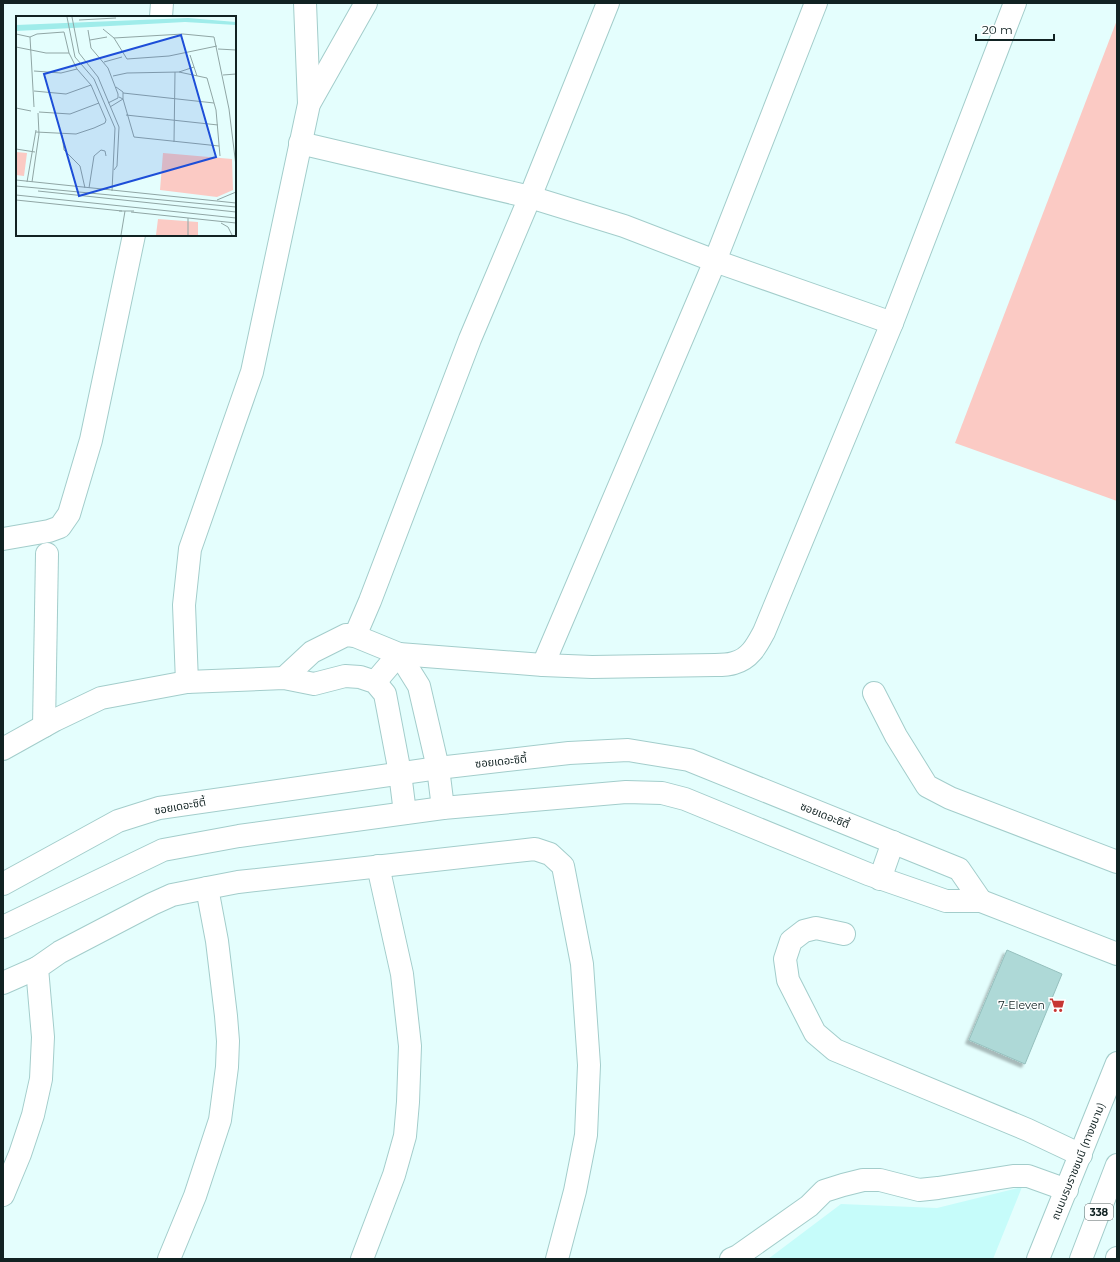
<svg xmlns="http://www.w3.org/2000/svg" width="1120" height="1262" viewBox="0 0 1120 1262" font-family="Montserrat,'Noto Sans Thai',sans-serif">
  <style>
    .built { fill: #c6fcfa }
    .green { fill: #fbcac4 }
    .building { fill: #aed9d7; stroke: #96c0be; filter: url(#shadow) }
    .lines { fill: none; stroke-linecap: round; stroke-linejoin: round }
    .minor-casing { stroke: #a3cdcb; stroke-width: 24 }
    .major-casing { stroke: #a3cdcb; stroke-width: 24 }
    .highway-casing { stroke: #a3cdcb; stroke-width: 24 }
    .minor { stroke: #fff; stroke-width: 22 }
    .major { stroke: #fff; stroke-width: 22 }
    .highway { stroke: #fff; stroke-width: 22 }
    .labels { text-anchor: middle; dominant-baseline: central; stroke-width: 3; stroke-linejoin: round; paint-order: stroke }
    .shield { fill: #fff; stroke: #586464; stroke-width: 1 }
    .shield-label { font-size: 10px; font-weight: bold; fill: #122 }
    .street-label { font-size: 11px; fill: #122; stroke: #fff }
    .poi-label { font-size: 11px; fill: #122; stroke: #fff; text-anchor: end }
    .inset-road { fill: none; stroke: #90a6a5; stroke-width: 1 }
    .view { fill: #1d4ed8; fill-opacity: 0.15; stroke: #1d4ed8; stroke-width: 2 }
    .inset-edge { fill: none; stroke: #122; stroke-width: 2 }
  </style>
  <defs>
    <filter id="shadow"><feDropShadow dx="-3.5" dy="3.5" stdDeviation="1" flood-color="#0004"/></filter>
  </defs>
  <rect width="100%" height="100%" fill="#e4fefd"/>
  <!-- built -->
  <path class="built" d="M1022,1187l-29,72h-225l73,-55 96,4z"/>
  <!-- green -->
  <path class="green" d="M1117,20v481l-162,-58z"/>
  <!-- building -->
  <path class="building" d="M1007,950l55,24 -37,90 -56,-24z"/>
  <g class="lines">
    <!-- minor casing -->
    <g class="minor-casing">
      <g id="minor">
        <path d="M305,3l4,101"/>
        <path d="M161,17l1,-14"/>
        <path d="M300,143l230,54 94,29 91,35 177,62"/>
        <path d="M3,539l46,-8 11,-4 9,-13 22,-74 43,-205"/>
        <path d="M355,636l15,-35 100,-262 60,-142 78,-194"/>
        <path d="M543,665l172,-404 101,-258"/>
        <path d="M284,678l28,-26 34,-17 9,1 44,18 20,32 19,82 5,40"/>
        <path d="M187,682l-3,-77 6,-56 62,-177 57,-268 57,-101"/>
        <path d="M375,682l24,-28 144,11 49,2 123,-2c6,0 13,0 19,-2 16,-4 23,-18 30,-31l128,-309 123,-320"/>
        <path d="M874,693l22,43 31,50 23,12 167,64"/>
        <path d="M44,726l3,-172"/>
        <path d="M3,749l52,-29 46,-22 86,-16 97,-4 30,6 31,-8 15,1 15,5 10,12 15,79 5,40"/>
        <path d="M880,879l13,-37"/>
        <path d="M3,884l115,-63 41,-13 279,-40 131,-15 59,-3 61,10 270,109 22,32"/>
        <path d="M3,927l160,-77 76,-14 204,-28 183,-16 36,1 23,6 183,75 78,27h35l136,53"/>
        <path d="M844,934l-28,-6 -12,3 -13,10 -6,18 3,21 27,53 20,17 193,80 53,25"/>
        <path d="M3,983l34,-15"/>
        <path d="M3,1195l17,-41 13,-39 8,-36 2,-42 -6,-69 23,-16 92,-48 20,-9 35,-7"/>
        <path d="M169,1259l26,-63 25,-76 7,-53 1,-26 -2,-25 -9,-75 -10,-53 31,-6 297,-33 15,5 13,12 19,98 7,101 -3,70 -11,56 -18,68"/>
        <path d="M362,1259l32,-84 11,-39 3,-34 2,-56 -8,-72 -24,-108"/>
        <path d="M731,1259l7,-3 71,-50 15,-15 19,-6 20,-5h17l39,10 19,-2 75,-12h15l39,14"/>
      </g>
    </g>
    <!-- major casing -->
    <g class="major-casing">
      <g id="major">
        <path d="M1038,1259l79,-196"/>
        <path d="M1117,1259v-1"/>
      </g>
    </g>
    <!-- highway casing -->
    <g class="highway-casing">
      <path id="highway" d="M1081,1259l36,-94"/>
    </g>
    <!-- minor -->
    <use href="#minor" class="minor"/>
    <!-- major -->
    <use href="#major" class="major"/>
    <!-- highway -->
    <use href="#highway" class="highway"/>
  </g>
  <!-- icons -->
  <defs>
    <g id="supermarket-bare" transform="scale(1.2)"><path d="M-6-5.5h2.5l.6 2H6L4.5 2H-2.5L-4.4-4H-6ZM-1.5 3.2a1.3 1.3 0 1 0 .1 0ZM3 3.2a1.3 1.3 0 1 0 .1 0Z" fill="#c63734" stroke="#fff" stroke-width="2.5" paint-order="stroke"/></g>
  </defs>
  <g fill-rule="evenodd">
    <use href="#supermarket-bare" x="1057" y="1005"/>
  </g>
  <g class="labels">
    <!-- shield labels -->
    <rect class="shield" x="1085" y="1204" width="28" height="16" rx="3"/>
    <g class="shield-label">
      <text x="1099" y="1212">338</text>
    </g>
    <!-- street labels -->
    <g class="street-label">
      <text transform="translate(501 761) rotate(-6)">ซอยเดอะซิตี้</text>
      <text transform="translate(180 806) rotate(-10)">ซอยเดอะซิตี้</text>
      <text transform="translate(825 815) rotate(22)">ซอยเดอะซิตี้</text>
      <text transform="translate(1078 1161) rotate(-68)">ถนนบรมราชชนนี (ทางขนาน)</text>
    </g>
    <!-- poi labels -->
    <g class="poi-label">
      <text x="1045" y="1005">7-Eleven</text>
    </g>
  </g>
  <!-- overview -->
  <g transform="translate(16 16)">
    <rect width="220" height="220" fill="#e4fefd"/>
    <path d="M0,136l11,1 -3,23 -8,-1zM147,137l69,6 1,31 -16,7 -57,-7zM142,203l40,3v13h-42z" fill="#fbcac4"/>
    <path d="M172,2l48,4v3l-51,-3 -169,9v-6z" fill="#9fecea"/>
    <path class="inset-road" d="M51,1l8,40 19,22 21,49 -3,63M56,1l7,36 19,24 21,50 -2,39 -3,4M63,4l37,-2M87,13l11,9 13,21 42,-3 48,-10M72,14l3,18 17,20 10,26v4l-10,5M0,18l14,3 7,-3 27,-2 5,21M14,21l4,70M98,22l69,-4 31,3 15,72 7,57M74,24l17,-3M0,31l30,6h23l8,16M202,33l18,1M174,39l7,21M88,46l18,-5M18,55l27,2 16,-4 14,16M163,56l15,-5M207,59l13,-1M97,60l14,-3 52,-1 28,6 9,32 4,46M18,75l32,3 25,-9 15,35 -1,3 -11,5 -18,6 -40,-2M107,77l91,10M103,81l4,2 11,38 85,9M94,91l13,-8v-7l-7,-5M0,92l15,3M23,96l31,2 29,-11M110,99l92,10M46,119l2,15 16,16 5,22M158,126l1,-70M0,133l19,3M0,164l220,23M11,166l9,-52M16,166l7,-48 -1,-21M0,170l220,21M73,172l5,-32 7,-6 4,1 1,5M22,175l198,21M0,179l220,23M0,184l106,11M201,184l19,-8M103,195h15M115,196l105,11M172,202v17M205,207l7,4 4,8M105,219l4,-24"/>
    <path class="view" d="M165,19l35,122 -137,39 -35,-122z"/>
    <rect width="220" height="220" class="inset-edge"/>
  </g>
  <!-- border -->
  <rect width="1120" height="1262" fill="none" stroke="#112222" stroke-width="8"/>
  <!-- scale -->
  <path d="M976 34v6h78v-6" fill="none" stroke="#112222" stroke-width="2"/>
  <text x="982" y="34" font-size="12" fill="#112222" stroke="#ffffff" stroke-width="3" paint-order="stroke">20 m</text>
</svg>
